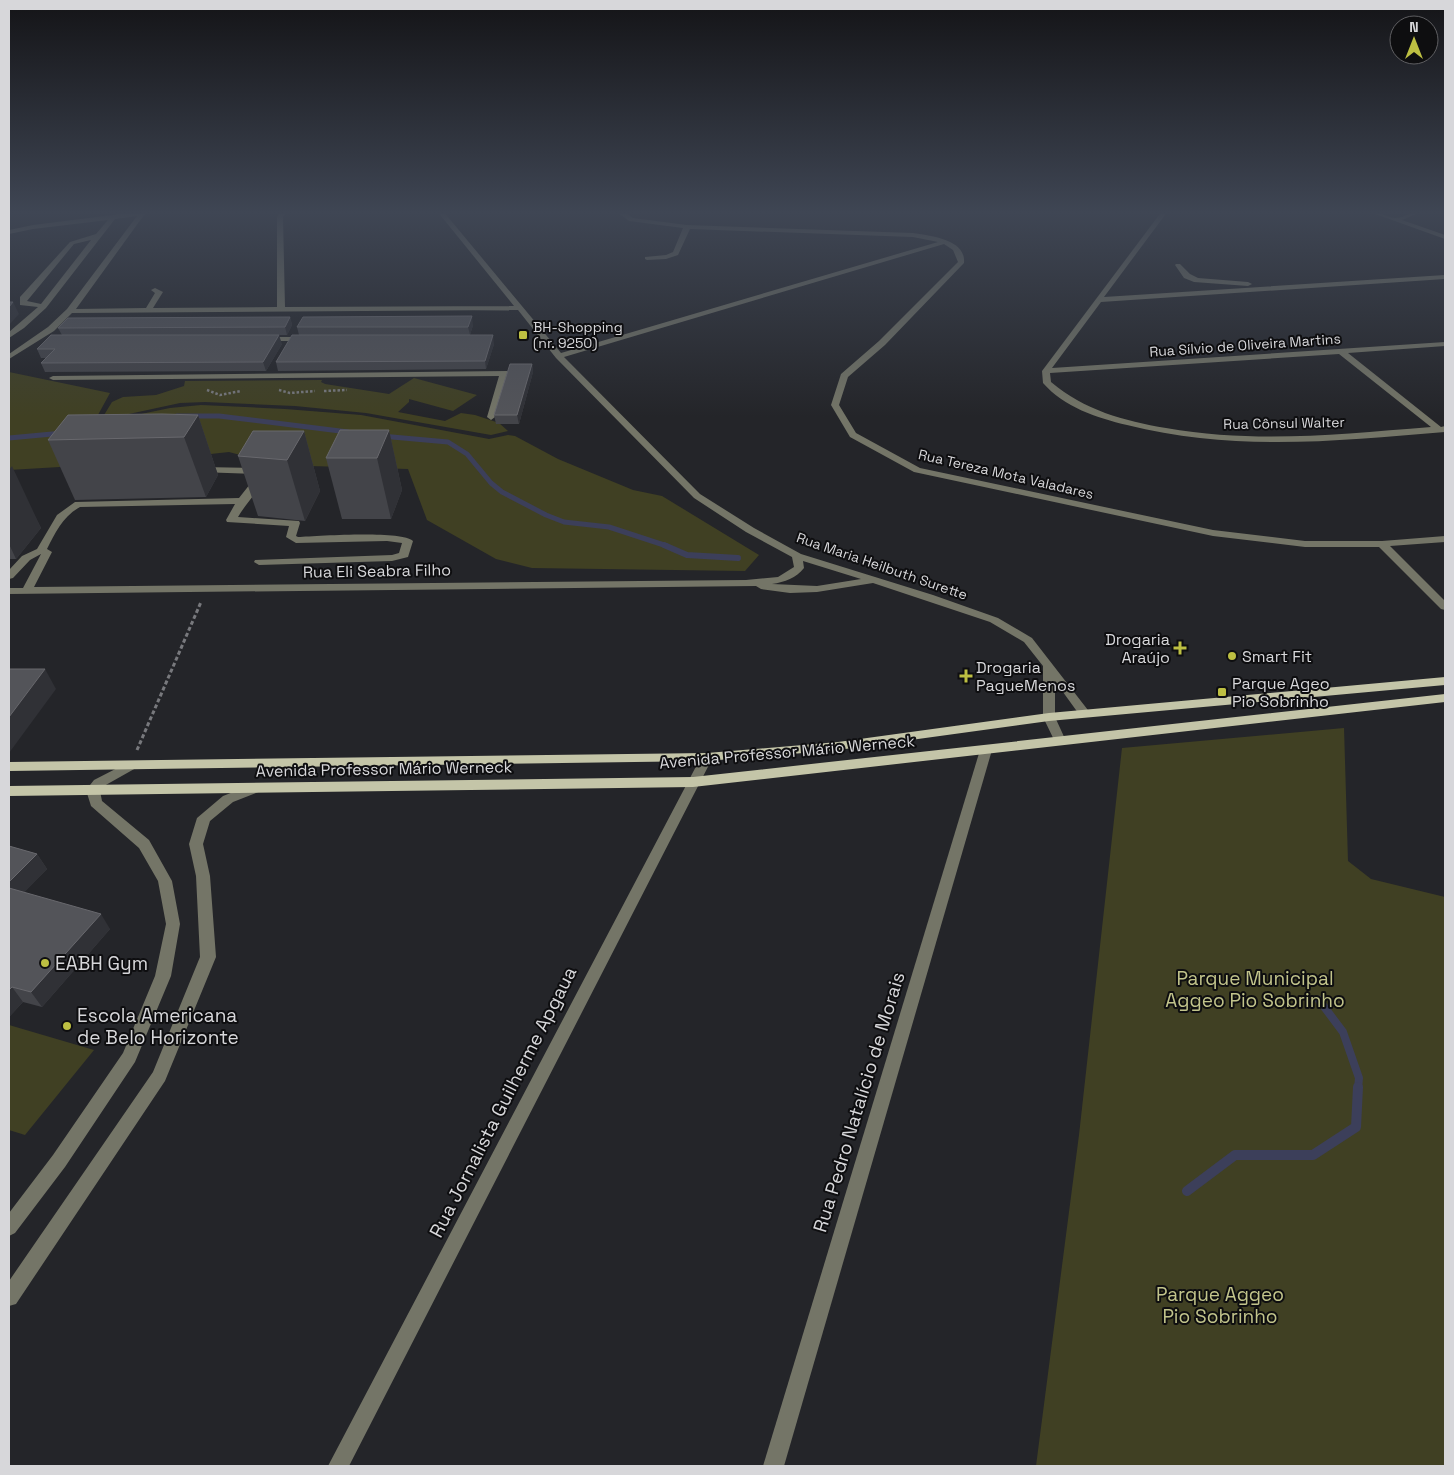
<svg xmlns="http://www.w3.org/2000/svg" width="1454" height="1475" viewBox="0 0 1454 1475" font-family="'Space Grotesk',sans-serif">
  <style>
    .green { fill: #404023 }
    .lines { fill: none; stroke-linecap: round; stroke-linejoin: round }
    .stream-far3 { stroke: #3c3f5a; stroke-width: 5 }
    .stream-far2 { stroke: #3c3f5a; stroke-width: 6 }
    .stream-far1 { stroke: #3c3f5a; stroke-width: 8 }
    .stream { stroke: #3c3f5a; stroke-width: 10 }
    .path-far1 { stroke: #78797d; stroke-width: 2.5; stroke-dasharray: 2.5 2; stroke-linecap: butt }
    .path { stroke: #78797d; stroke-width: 3; stroke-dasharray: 4 2.5; stroke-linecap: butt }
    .minor { fill: #747567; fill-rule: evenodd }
    .major { fill: #c4c5a8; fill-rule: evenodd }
    .wall { fill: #434449 }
    .shaded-wall { fill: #303136 }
    .building { fill: #535459; stroke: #68686d }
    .poi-dot { fill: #bdbf42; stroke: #0e0e10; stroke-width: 2 }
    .labels { text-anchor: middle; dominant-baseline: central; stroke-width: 4; stroke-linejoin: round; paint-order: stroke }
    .far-poi-label { font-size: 14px; fill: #d7d7da; stroke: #0e0e10; text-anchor: start }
    .far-street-label { font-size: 14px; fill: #d7d7da; stroke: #0e0e10 }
    .street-label { font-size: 16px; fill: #d7d7da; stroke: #0e0e10 }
    .poi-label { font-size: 16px; fill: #d7d7da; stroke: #0e0e10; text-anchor: start }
    .near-poi-label { font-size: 19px; fill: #d7d7da; stroke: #0e0e10; text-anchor: start }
    .near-park-label { font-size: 19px; fill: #c2c48b; stroke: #0e0e10 }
    .near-street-label { font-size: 19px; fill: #d7d7da; stroke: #0e0e10 }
  </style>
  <rect width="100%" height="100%" fill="#242529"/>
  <!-- green -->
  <g class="green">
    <path d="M9,372l101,21 -17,31 77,-16 31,-3 84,4 76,6 128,24 19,-4 7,1 43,23 75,31 29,6 97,59 -14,16 -213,-3 -36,-9 -69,-39 -19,-51 -130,-4 -49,-13 -102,11 -118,7z"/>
    <path d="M414,378l63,17 -24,16 -44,-12v3l-11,10 47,9 16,-8 14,2 24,8 9,8 -17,4 -125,-22 -71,-7 -90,-4 -25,1 -79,17 11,-18 11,-5 33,-2 28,-9 1,-5 137,-1 -1,2 4,2 64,10z"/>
    <path d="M1344,728l4,133 23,18 74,18v569h-409l43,-331 43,-387z"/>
    <path d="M9,1025l85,25 -69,85 -16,-5z"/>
  </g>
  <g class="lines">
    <!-- stream-far3 -->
    <g class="stream-far3">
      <path d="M177,416h42l129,16"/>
      <path d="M381,436l67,6 19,12 24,29 11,9 44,23 18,7 45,5 58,19"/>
      <path d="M9,438l54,-5"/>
    </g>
    <!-- stream-far2 -->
    <path class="stream-far2" d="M664,545l23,10 51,3"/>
    <!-- stream-far1 -->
    <path class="stream-far1" d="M1319,1000l24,32 16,46 -1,11"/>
    <!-- stream -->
    <path class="stream" d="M1187,1191l48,-36h78l43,-28 2,-40"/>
    <!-- path-far1 -->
    <g class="path-far1">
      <path d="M207,390l13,5 21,-4"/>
      <path d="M279,390l11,3 25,-2"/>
      <path d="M324,391l23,-1"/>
    </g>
    <!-- path -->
    <path class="path" d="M137,750l64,-148"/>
    <!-- minor -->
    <g class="minor">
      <path d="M144,211h9l-9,4 -68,94 70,-1 9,-15 -4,-3 4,-2 8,4 -10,16 124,-1v-90l4,-6h6l-4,6 2,90 229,-1 -77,-95h6l118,142 377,-111 -25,-5 -223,-8 -12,26 -12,4 -19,1 -2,-1v-2l21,-2 7,-3 10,-24 -54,-7 -13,-10h7l10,7 54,7 226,8c18,3 53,6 51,30l-79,82 -37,32 -9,28 17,28 64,35 293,62 92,11h77l63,-5v6l-55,4 55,55v9l-4,-1 -62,-62h-74l-92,-11 -299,-64 -64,-35 -19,-32 10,-31 38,-33 79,-79 -5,-12 -9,-6 -380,113 136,137 54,34 47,26 132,41 65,23 34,20 59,76 -2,3h-8l-26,-36v36l11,24 -2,3h-8l-13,-27v-51l-19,-24 -34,-20 -117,-39 -56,9 -27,1 -29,-4 -5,-3 -747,8v-6h14l18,-34 -11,6 -17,18 -4,1v-9l13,-14 15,-7 20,-34 18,-13 164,-4 15,-19 2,-5 -57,-2 -2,-2 5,-3 56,1 8,6c-5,15 -20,29 -28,43l61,4 1,2 -4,13 2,1c20,-1 103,-7 115,4l-5,16 -16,4 -133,4 -5,-3 1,-2 137,-5 7,-2 3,-10 -15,-2 -91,2 -10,-6 3,-11 -62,-4 -1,-2 9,-16 -155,3c-17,9 -25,26 -33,42l5,3 -18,35 712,-7 32,-3 16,-10 -2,-10 -46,-25 -52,-34 -138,-140 -38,-48 -446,3 -18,18 -45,28v-5l39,-27 19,-18 70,-93 -22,3 -69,89 -22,20 -15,10v-6l29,-25 -18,-2v-8l50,-55 26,-8 12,-14 -75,9 -24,5v-4l24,-5zM91,240l-50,64 -14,-3 47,-57zM803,561l58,18 -44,7 -45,-2c13,-2 24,-6 32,-16z"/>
      <path d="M1162,211h6l-64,86 341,-22v4l-344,23 -49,66 393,-26v4l-97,7 93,74 4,-1v6c-108,9 -211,20 -318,-7 -30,-7 -63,-18 -84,-42l-1,-12zM1339,354l92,73c-93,7 -172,17 -265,1 -42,-7 -82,-18 -115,-46l-1,-9z"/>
      <path d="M1367,211c10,0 19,6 28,7 9,0 18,-7 28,-7l-21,9 43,15v4z"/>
      <path d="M1176,264h4l10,10 8,4 50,4 4,2 -4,2 -54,-4 -10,-4 -9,-13z"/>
      <path d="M260,337h46l4,2 -4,2h-43l-4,-2z"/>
      <path d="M507,371l1,2 -13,44 -4,3 -4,-3 12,-41 -446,4 -4,-2 4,-2z"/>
      <path d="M986,746l6,4 -208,716h-21l217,-716z"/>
      <path d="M707,753l5,1 1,3 -364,709h-21l373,-709 1,-3z"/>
      <path d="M131,761l5,1 1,3 -1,3 -32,18 -4,5 2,10 47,39 23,41 8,43 -9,52 -36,86 -70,105 -50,66 -6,3v-23l44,-58 70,-102 32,-77 11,-52 -8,-43 -19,-33 -48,-42 -5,-16 8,-10z"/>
      <path d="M256,783l5,2 2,3 -2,3 -28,11 -23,19 -7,23 7,32 6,81 -51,124 -149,223 -7,2v-25l144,-209 47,-115 -4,-81 -7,-32 8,-26 26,-22z"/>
    </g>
    <!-- major -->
    <g class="major">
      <path d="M1445,677v8l-396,36 -211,29 -131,11 -698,10v-9l698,-9 131,-11 211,-29z"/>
      <path d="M1445,694v8l-752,85 -684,9v-10l684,-9z"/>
    </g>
  </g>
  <!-- wall -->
  <g class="wall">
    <path d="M290,317l2,8 -5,10h-62l57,9 -16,27 -221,1 -4,-9 5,-5h-5l-4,-9 25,-14 -4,-7z"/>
    <path d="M473,325l-3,10h-171l-2,-8z"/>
    <path d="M494,344l-8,25 -208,2 -2,-9z"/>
    <path d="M532,364l1,8 -14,52h-23l-2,-9z"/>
    <path d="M198,415l20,60 -12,22 -131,3 -27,-60z"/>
    <path d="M389,430l13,60 -11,29h-49l-16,-61z"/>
    <path d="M304,431l16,60 -15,30 -47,-5 -20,-60z"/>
    <path d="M9,466l32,62 -25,31h-7z"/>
    <path d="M9,846l28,8 10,15 -23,23 86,37 -68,78 -19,-5 -14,15z"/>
  </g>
  <!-- shaded-wall -->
  <g class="shaded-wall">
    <path d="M13,302l6,12 -10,11v-18z"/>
    <path d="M472,316l1,9 -3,10 -2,-8z"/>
    <path d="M290,317l2,8 -5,10 -2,-8z"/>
    <path d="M279,335l3,9 -16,27 -3,-9z"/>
    <path d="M493,335l1,9 -8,25 -1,-8z"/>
    <path d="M532,364l1,8 -14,52 -2,-9z"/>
    <path d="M198,415l20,60 -12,22 -22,-60z"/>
    <path d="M389,430l13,60 -11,29 -14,-61z"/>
    <path d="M304,431l16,60 -15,30 -18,-61z"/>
    <path d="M12,466l29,62 -25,31 -7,-15v-74z"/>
    <path d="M45,669l11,20 -47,64v-36z"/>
    <path d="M37,854l10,15 -32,33 -6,-9v-11z"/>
    <path d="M101,914l9,15 -68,78 -11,-15z"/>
    <path d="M12,987l11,15 -14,15v-27z"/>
  </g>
  <!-- building -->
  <g class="building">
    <path d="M9,302h4l-4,5z"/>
    <path d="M472,316l-4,11h-171l6,-10z"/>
    <path d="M290,317l-5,10 -227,1 10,-10z"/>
    <path d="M51,335h228l-16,27 -222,1 14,-14h-18z"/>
    <path d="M292,335h201l-8,26 -209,1z"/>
    <path d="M510,364h22l-15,51h-23z"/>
    <path d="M162,414l36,1 -14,22 -136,3 20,-25z"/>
    <path d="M340,430h49l-12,28h-51z"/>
    <path d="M253,431h51l-17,29 -49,-4z"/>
    <path d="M9,669h36l-36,48z"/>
    <path d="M9,846l28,8 -28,28z"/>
    <path d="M9,888l92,26 -70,78 -19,-5 -3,3z"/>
  </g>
  <!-- sky -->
  <linearGradient id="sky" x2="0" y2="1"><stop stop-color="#141417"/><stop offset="0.51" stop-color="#3f4654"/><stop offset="1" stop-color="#3f4654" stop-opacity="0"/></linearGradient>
  <rect width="1454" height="417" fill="url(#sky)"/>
  <!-- markers -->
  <g class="poi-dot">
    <rect x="518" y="330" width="10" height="10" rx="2.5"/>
    <path d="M1177.5 640.5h5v5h5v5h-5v5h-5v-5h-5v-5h5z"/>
    <circle cx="1232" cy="656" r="5"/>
    <path d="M963.5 668.5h5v5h5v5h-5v5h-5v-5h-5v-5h5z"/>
    <rect x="1217" y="687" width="10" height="10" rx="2.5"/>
    <circle cx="45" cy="963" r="5"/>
    <circle cx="67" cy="1026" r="5"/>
  </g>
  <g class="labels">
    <!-- far-poi labels -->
    <g class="far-poi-label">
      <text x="533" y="327">BH-Shopping<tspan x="533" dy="16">(nr. 9250)</tspan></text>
    </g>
    <!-- far-street labels -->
    <g class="far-street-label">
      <text transform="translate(1245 345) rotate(-4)">Rua Sílvio de Oliveira Martins</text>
      <text transform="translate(1284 423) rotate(-1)">Rua Cônsul Walter</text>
      <text transform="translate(1006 474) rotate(13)">Rua Tereza Mota Valadares</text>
      <text transform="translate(882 566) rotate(19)">Rua Maria Heilbuth Surette</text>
    </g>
    <!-- street labels -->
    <g class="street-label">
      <text transform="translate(377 571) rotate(-1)">Rua Eli Seabra Filho</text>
      <text transform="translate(787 752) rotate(-5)">Avenida Professor Mário Werneck</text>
      <text transform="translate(384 769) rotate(-1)">Avenida Professor Mário Werneck</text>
    </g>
    <!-- poi labels -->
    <g class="poi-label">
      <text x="1170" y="639" text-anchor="end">Drogaria<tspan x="1170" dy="18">Araújo</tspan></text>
      <text x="1242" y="656">Smart Fit</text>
      <text x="976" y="667">Drogaria<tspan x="976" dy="18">PagueMenos</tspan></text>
      <text x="1232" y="683">Parque Ageo<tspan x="1232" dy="18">Pio Sobrinho</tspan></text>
    </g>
    <!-- near-poi labels -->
    <g class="near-poi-label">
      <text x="55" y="963">EABH Gym</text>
      <text x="77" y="1015">Escola Americana<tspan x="77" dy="22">de Belo Horizonte</tspan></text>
    </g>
    <!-- near-park labels -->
    <g class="near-park-label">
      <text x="1255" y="978">Parque Municipal<tspan x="1255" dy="22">Aggeo Pio Sobrinho</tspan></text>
      <text x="1220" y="1294">Parque Aggeo<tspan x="1220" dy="22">Pio Sobrinho</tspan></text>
    </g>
    <!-- near-street labels -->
    <g class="near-street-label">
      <text transform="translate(503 1102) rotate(-63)">Rua Jornalista Guilherme Apgaua</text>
      <text transform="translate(859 1102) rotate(-73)">Rua Pedro Natalício de Morais</text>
    </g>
  </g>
  <!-- border -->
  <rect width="1454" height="1475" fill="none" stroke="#d7d7da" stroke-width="20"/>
  <!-- north arrow -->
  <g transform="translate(1414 40)"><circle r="24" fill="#0e0e10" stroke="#5e5e61"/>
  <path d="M0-4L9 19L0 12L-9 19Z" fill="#bdbf42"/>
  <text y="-8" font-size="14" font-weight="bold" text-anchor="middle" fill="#d7d7da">N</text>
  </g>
</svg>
